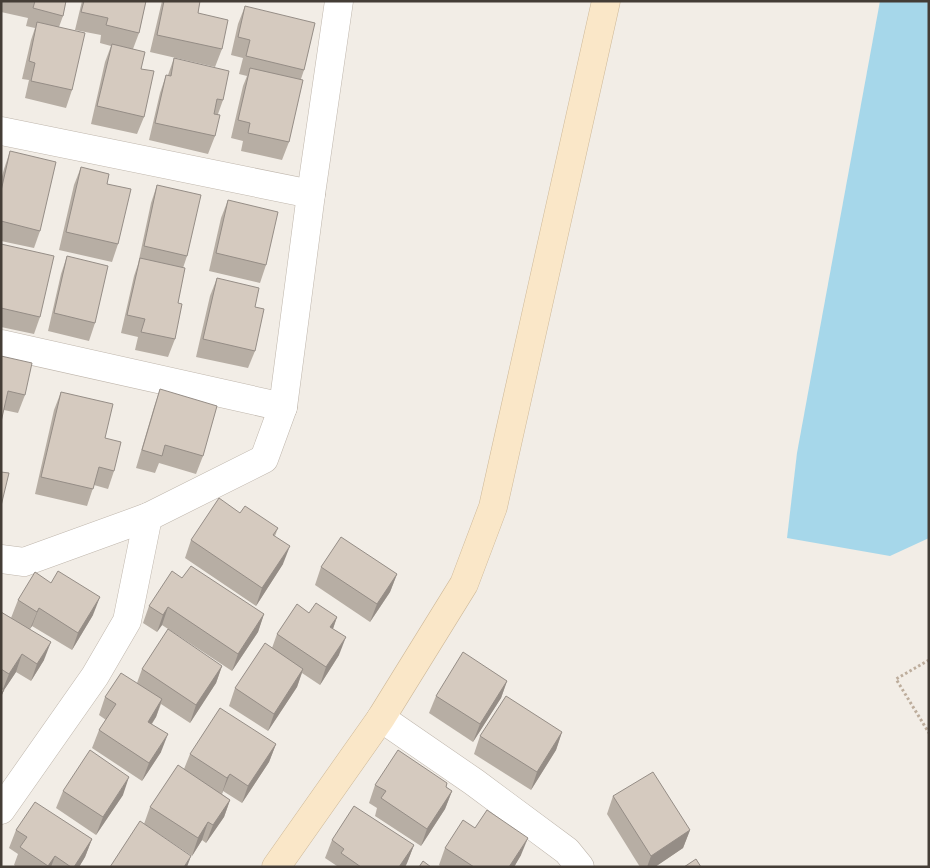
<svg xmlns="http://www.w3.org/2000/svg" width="930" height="868" viewBox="0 0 930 868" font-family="Roboto,sans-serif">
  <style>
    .water { fill: #a6d7ea }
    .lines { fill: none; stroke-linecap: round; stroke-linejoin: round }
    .street-casing { stroke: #bfb6ac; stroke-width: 29 }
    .secondary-casing { stroke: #ceb999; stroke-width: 29 }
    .path { stroke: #bdad9c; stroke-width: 3; stroke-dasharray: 2.5 2.5; stroke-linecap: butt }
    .street { stroke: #fff; stroke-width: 28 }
    .secondary { stroke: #fae7c8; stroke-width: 28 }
    .wall { fill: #b7aea4 }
    .shaded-wall { fill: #958d86 }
    .building { fill: #d5cabf; stroke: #958d86 }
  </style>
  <rect width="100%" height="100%" fill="#f2ede6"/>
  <!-- water -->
  <path class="water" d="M880,1h49v537l-39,18 -103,-18 10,-85z"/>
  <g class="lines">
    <!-- street casing -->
    <g class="street-casing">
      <g id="street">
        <path d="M1,131l310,63"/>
        <path d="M1,344l282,63"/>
        <path d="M1,559l23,3 124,-45 116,-58 19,-52 28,-213 28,-193"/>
        <path d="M381,718l93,64 93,69 13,16"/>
        <path d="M1,810l94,-134 32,-55 21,-104"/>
      </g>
    </g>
    <!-- secondary casing -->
    <g class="secondary-casing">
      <path id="secondary" d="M276,867l105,-149 83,-134 29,-77 113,-506"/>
    </g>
    <!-- path -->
    <path class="path" d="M929,660l-33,19 33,54"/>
    <!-- street -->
    <use href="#street" class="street"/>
    <!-- secondary -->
    <use href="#secondary" class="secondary"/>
  </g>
  <!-- wall -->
  <g class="wall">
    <path d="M1,1h65l-3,15 -4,11 13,63 -6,18 -41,-10 4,-18 -7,-1 9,-39 4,-12 -9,-2 2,-8 -27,-6z"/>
    <path d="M82,1h64l-7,32 -6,16 8,20 3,48 -7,17 -46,-10 14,-62 6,-16 -11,-3 1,-8 -26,-5z"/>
    <path d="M162,1h38l-2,12 24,36 -7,18 -65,-15z"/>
    <path d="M245,6l59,64 -3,9 -12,63 -7,18 -41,-9 2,-10 -12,-3 12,-52 4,-10 -8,-2 4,-16 -12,-3 7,-31z"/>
    <path d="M174,58l49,42 -5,14 -3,22 -7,18 -59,-14 11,-47 6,-18h2z"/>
    <path d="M10,151l30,80 -6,17 -33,-7v-61l3,-11z"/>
    <path d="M81,167l26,17 11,60 -6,18 -53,-12 15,-65z"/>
    <path d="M157,185l30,71 -4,12 -5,35 -3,36 -7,18 -33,-7 3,-13 -17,-4 13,-57 4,-12 13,-61z"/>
    <path d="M228,200l38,65 -6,18 -51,-12 12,-53z"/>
    <path d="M1,244l39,73 -6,17 -33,-7z"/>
    <path d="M67,256l28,67 -6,18 -41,-10 13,-57z"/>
    <path d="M217,278l38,29v44l-7,17 -52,-11 14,-61z"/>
    <path d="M1,356l24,39 -7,18 -14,-3z"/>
    <path d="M160,389l43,67 -7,18 -37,-11 -4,10 -19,-5 18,-61z"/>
    <path d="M61,392l44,46 9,33 -6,18 -14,-4 -7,21 -52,-12 19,-84z"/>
    <path d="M240,513l38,15 -3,8 8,28 -27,42 -71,-48 6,-18z"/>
    <path d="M321,567l76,7 -7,18 -20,30 -55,-37z"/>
    <path d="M182,578l82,36 -6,18 -26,39 -70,-46 -5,7 -14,-9 6,-17z"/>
    <path d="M18,600l75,15 -21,35 -40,-24 -2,3 14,31 -13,21 -15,-9 -12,18 -3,7v-85l10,6z"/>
    <path d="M309,613l28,4 -4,12 6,26 -19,30 -18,-12 -5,14 -29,44 -39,-25 6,-18 37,-40 5,-14z"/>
    <path d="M222,666l-6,17 -26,40 -29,-19 -5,13 -4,7 9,28 -19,29 -50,-33 7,-18 7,-10 -7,-5 6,-18 32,-14 5,-14z"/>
    <path d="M507,681l-6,17 -28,44 -44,-29 7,-17z"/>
    <path d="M562,732l-6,18 -25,40 -57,-36 6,-18z"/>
    <path d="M276,744l-7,18 -27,41 -19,-12 -1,3 8,6 -6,17 -18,26 -4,-3 -10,16 -48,-32 6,-17 34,-38 6,-15z"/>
    <path d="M447,783l-1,4 6,4 -7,18 -24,37 -46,-30 2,-8 -8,-5 6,-18z"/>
    <path d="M63,791l60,4 -27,40 -40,-27z"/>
    <path d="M613,796l77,34 -7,18 -28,19h-15l-33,-53z"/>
    <path d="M475,828l46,27 -7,12h-73l-2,-2 6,-17z"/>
    <path d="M16,830l76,9 -7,18 -6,10h-63l-2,-2 4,-11 -9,-6z"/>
    <path d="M332,840l82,5 -7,18 -2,4h-69l1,-1 -12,-8z"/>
  </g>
  <!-- shaded-wall -->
  <g class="shaded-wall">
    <path d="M290,546l-7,18 -27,42 6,-18z"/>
    <path d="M397,574l-7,18 -20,30 7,-18z"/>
    <path d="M100,597l-7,18 -21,35 6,-17z"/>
    <path d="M168,607l-6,18 -5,7 6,-17z"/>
    <path d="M39,608l-7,18 -2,3 7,-17z"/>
    <path d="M264,614l-6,18 -26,39 6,-17z"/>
    <path d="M337,617l-6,17 -1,-7z"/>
    <path d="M346,637l-7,18 -19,30 6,-18z"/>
    <path d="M51,642l-7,18 -13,21 6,-17z"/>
    <path d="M22,654l-6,18 -12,18 -3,7v-3l8,-20z"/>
    <path d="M222,666l-6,17 -26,40 6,-18z"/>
    <path d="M303,669l-6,18 -29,44 6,-17z"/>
    <path d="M507,681l-6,17 -28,44 7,-18z"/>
    <path d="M162,699l-6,18 -15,22 7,-17z"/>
    <path d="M562,732l-6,18 -25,40 6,-18z"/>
    <path d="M168,734l-7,18 -19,29 7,-18z"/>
    <path d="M276,744l-7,18 -27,41 6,-17z"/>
    <path d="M230,774l-7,17 -2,5 6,-18z"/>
    <path d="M129,777l-6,18 -27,40 7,-18z"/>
    <path d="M452,791l-7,18 -24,37 6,-17z"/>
    <path d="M230,800l-6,17 -18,26 7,-18z"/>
    <path d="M208,822l-6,18 -10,16 6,-18z"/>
    <path d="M690,830l-7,18 -28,19h-8l4,-11z"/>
    <path d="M528,838l-7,17 -7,12h-5z"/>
    <path d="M92,839l-7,18 -6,10h-5z"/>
    <path d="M414,845l-7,18 -2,4h-6z"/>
    <path d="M55,856l-4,11h-3v-1z"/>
    <path d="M191,856l-4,11h-3z"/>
  </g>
  <!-- building -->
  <g class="building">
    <path d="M35,1h31l-3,15 -30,-8z"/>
    <path d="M84,1h62l-7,32 -33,-8 2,-7 -27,-6z"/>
    <path d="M164,1h36l-2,12 30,7 -6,29 -65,-14z"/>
    <path d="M245,6l70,17 -11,47 -58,-14 4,-16 -12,-3z"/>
    <path d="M37,22l48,11 -13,57 -41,-9 4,-18 -6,-2z"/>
    <path d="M112,44l33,8 -4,17 13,2 -10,46 -47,-11z"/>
    <path d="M174,58l55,13 -6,29 -6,-1 -3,15 6,1 -5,21 -60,-13 11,-48 5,1z"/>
    <path d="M250,68l53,12 -14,62 -41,-9 2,-10 -12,-3z"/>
    <path d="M10,151l46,11 -16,69 -39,-10v-30z"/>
    <path d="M81,167l28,7 -2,10 24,5 -13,55 -52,-12z"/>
    <path d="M157,185l44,10 -14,61 -43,-10z"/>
    <path d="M228,200l50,12 -12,53 -50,-12z"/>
    <path d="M1,244l53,12 -14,61 -39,-9z"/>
    <path d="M67,256l41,10 -13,57 -41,-10z"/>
    <path d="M140,258l45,10 -7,35 4,1 -7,35 -34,-7 4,-13 -18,-4z"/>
    <path d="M217,278l42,10 -4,19 9,2 -9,42 -52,-12z"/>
    <path d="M1,356l31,7 -7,32 -17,-4 -7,31z"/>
    <path d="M160,389l57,17 -14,50 -38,-11 -3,11 -20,-6z"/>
    <path d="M61,392l52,12 -8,34 16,4 -7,29 -15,-4 -6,22 -52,-12z"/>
    <path d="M1,472l8,1 -8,33z"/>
    <path d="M219,498l21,15 5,-7 33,22 -5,7 17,11 -28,42 -71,-48z"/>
    <path d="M341,537l56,37 -20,30 -56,-37z"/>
    <path d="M191,566l73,48 -26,40 -70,-47 -5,8 -14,-9 23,-35 10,7z"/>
    <path d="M58,571l42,26 -22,36 -39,-25 -2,4 -19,-12 17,-28 16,11z"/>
    <path d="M316,603l21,14 -7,10 16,10 -20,30 -49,-33 20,-30 12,9z"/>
    <path d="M1,612l50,30 -14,22 -15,-10 -13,20 -8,-5z"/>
    <path d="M168,629l54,37 -26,39 -54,-36z"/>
    <path d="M265,643l38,26 -29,45 -39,-26z"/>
    <path d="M463,652l44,29 -27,43 -44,-28z"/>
    <path d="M121,673l41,26 -14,23 20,12 -19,29 -50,-33 17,-26 -11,-7z"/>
    <path d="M1,688l3,2 -3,4z"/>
    <path d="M506,696l56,36 -25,40 -57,-36z"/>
    <path d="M220,708l56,36 -28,42 -18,-12 -3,4 -37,-24z"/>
    <path d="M90,750l39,27 -26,40 -40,-26z"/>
    <path d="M398,750l49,33 -1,4 6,4 -25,38 -46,-31 5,-7 -11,-6z"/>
    <path d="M178,765l52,35 -17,25 -5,-3 -10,16 -48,-31z"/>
    <path d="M653,772l37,58 -39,26 -38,-60z"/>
    <path d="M35,802l57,37 -18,28h-3l-16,-11 -7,10 -28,-19 7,-10 -11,-7z"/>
    <path d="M354,806l60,39 -15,22h-38l-20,-14 3,-4 -12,-9z"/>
    <path d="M487,810l41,28 -19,29h-35l-29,-19 18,-28 12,8z"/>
    <path d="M140,821l51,35 -7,11h-74z"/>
    <path d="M696,859l5,8h-17z"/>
    <path d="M423,861l8,6h-12z"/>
  </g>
  <!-- border -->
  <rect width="930" height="868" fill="none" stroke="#443d36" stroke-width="5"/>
</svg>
